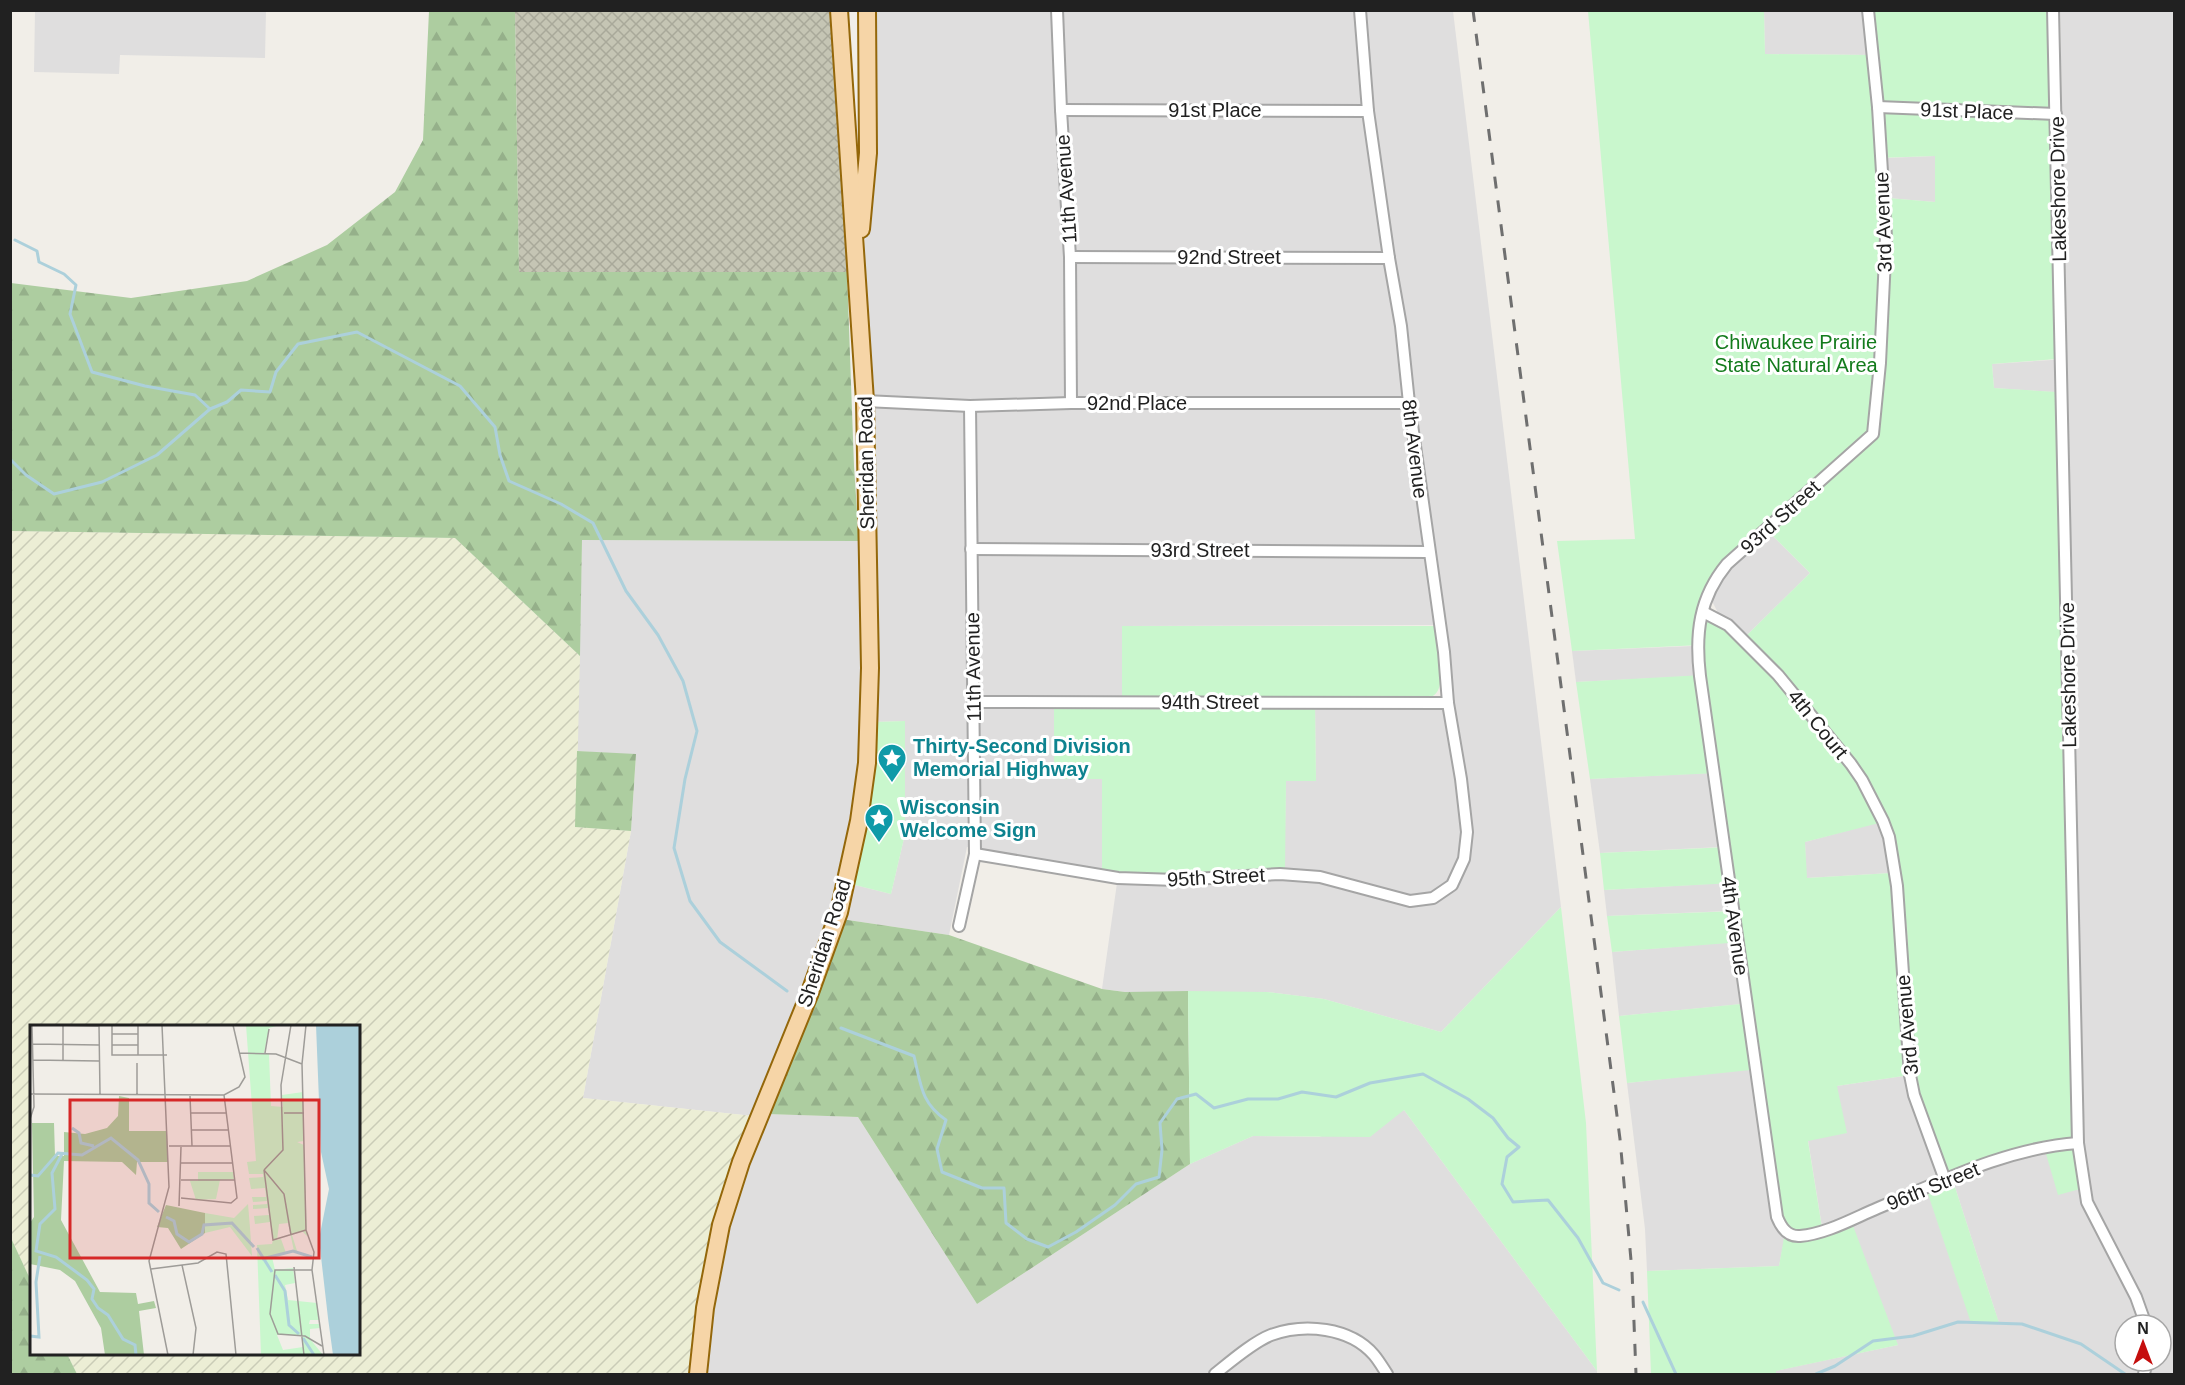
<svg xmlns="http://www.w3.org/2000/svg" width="2185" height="1385" viewBox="0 0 2185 1385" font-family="Arial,sans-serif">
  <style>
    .residential { fill: #dfdede; fill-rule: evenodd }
    .construction { fill: url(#construction-cross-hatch) }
    .farmland { fill: url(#farmland-furrows) }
    .forest { fill: url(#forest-firs) }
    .park { fill: #c9f7cd; fill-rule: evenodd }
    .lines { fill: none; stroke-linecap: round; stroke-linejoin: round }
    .stream { stroke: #acd0db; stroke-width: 3 }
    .street-casing { stroke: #a5a5a5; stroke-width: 14 }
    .primary-casing { stroke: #94670a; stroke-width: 20 }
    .street { stroke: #fff; stroke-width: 10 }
    .primary { stroke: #f6d5a7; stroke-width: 16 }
    .rail { stroke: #6f6f6f; stroke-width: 3; stroke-dasharray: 12 12; stroke-linecap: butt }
    .labels { text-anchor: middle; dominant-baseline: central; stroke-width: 6; stroke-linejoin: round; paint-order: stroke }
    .street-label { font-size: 20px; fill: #212121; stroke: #fff }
    .park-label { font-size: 20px; fill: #137b1c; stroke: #fff }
    .culture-label { font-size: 20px; font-weight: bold; fill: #0d838f; stroke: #fff; text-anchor: start }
    .inset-river { fill: none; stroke: #acd0db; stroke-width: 3 }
    .inset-road { fill: none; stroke: #9e9c98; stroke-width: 1.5 }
    .view { fill: #d62828; fill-opacity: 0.15; stroke: #d62828; stroke-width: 3 }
    .inset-edge { fill: none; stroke: #212121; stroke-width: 3 }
  </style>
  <defs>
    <pattern id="construction-cross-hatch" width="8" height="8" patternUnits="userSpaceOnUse" patternTransform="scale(1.5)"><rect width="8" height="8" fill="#c5c5b4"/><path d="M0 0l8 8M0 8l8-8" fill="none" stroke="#a9a99a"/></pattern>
    <pattern id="farmland-furrows" width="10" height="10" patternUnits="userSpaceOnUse" patternTransform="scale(1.5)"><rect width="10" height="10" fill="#eceed5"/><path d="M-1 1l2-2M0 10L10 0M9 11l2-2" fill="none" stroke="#caccb7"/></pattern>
    <pattern id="forest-firs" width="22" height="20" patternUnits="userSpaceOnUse" patternTransform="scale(1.5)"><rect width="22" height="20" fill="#adcda0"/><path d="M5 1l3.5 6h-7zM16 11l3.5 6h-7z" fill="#95b08a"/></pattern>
  </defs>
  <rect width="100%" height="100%" fill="#f1eee8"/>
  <!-- residential -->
  <g class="residential">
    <path d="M35,11h231l-1,47 -145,-3 -1,19 -85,-2z"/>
    <path d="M874,11h579l108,896 -120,125 -117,-33 -57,-7h-142l-23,-3 15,-106 52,3 115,-6 2,-99h30l-1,-74 138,1 -10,-83 -321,1v72l-20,81v93l-135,-25 -18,88 -108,-16 10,-35 40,10 14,-60v-113l-31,1v-340l-5,-29 -4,-55v-58l9,-104z"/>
    <path d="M1764,11h101l8,44 -108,-1z"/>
    <path d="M2060,11h114v1363h-398l-1,-3 123,-26 -76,-118 -14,-87 29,-54 73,-11 89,248 -46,-142 91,-35 41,13 -18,-766 -73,-5 -2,-24 75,-5zM2125,1325h36v36h-36z"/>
    <path d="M1935,156v46l-47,-4 -2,-40z"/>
    <path d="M1770,533l40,40 -65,64 -27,-24 -6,-12v-5l11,-19 12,-14z"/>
    <path d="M582,540l277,1 5,131 -3,73 -5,47 -11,64 -10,46 -19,59 -63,155 -170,-18 48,-267 5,-76 -59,-4z"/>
    <path d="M1693,646l3,30 -120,6 -4,-31z"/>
    <path d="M1709,773l12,74 -121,6 -10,-74z"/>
    <path d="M1883,821l8,52 -85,5 -1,-36z"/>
    <path d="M1726,883l3,28 -122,5 -3,-26z"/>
    <path d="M1734,942l8,62 -123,12 -7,-64z"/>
    <path d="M1752,1069l20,145 2,11 11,11 -6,30 -132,5 -2,-42 -18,-146z"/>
    <path d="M1404,1110l193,261v3h-895l26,-150 38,-110 92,3 119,187 213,-140 63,-28 66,1z"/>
  </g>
  <!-- construction -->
  <path class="construction" d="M515,11h324l22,330 -14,-69h-328z"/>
  <!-- farmland -->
  <path class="farmland" d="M11,531l444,7 125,118 -4,171 55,4 -48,267 170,18 -56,199 -9,59h-611l-10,-20h291v-328h-326l-1,255 -20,-43z"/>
  <!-- forest -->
  <g class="forest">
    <path d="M429,11h86l4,261h328l7,194 5,75 -277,-1 -2,116 -125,-118 -444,-7v-248l120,15 116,-17 80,-36 68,-53 28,-52z"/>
    <path d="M577,751l59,3 -5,77 -56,-4z"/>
    <path d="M841,919l108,16 153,54 23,3 63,-1 2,173 -213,140 -119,-187 -92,-3 56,-130z"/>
    <path d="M11,1238l20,43 1,73h35l10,20h-66z"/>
  </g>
  <!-- park -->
  <g class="park">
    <path d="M1588,11h176l1,43 108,1 -5,-44h182l1,131 5,217 -64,5 2,24 63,4 23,797 -22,6 -14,-48 -91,34 46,142h-28l-45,-135 17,-13 -30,-88 -6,-160 -24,-105 -78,20 2,36 84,-5 19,202 -73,11 10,47 -39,8 15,93 29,-11 46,122 -122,26v3h-125l-4,-103 132,-5 7,-40 -4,-7 -22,-150 -133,14 -8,-67 132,-13 -9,-61 -130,10 -5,-36 130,-5 -4,-28 -129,7 -4,-37 128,-6 -10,-74 -128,6 -14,-97 127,-7 -2,-30 -129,6 -15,-110 78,-2zM1935,156v46l-47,-4 -11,-40zM1765,528l45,45 -69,68 -22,-17 -24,-5 19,-45z"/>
    <path d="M1122,626h312c2,14 12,54 3,66 -2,3 -5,4 -7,6l-115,1 1,82h-30l-1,90 -123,5 -60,-4v-93h-48v-72h68z"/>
    <path d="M905,721v113l-14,60 -40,-10 23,-162z"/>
    <path d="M1561,907l25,216 11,248 -193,-261 -34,27 -117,-1 -63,28 -2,-173 79,1 57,7 117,33z"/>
  </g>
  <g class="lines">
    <!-- stream -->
    <g class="stream">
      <path d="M15,240l22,11 2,11 25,12 12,11 -6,29 22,58 53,14 50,9 15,14"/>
      <path d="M10,459l16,16 28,19 48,-12 55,-27 53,-46 17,-7 14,-12 29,2 6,-20 22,-28 59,-12 103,54 35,41 5,28 9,26 52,23 32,19 33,68 32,44 25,46 14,50 -12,48 -11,69 16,53 30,41 67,49"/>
      <path d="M841,1028l73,28c7,29 7,47 32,64l-9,29 5,23 40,16h22l2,35 21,16 21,8 28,-15 39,-27 21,-21 23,-7 3,-27 -2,-27 17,-24 19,-5 18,14 34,-9h30l24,-7 34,5 34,-14 53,-9 45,25 25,19 15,20 11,9 -12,10 -5,27 11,18 35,-2 30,38 25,45 16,7"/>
      <path d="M1643,1302l33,72"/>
      <path d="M1816,1374l19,-8 38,-25 40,-5 45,-14 64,2 59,20 44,30"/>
    </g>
    <!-- street casing -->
    <g class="street-casing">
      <g id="street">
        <path d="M1057,10l4,100 9,147 1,146"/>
        <path d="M1868,10l10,97 8,130 -6,126 -7,71 -146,130c-28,34 -32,70 -27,112l77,541c4,10 10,20 23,19 26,-2 54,-18 78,-28 64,-27 129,-60 200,-65"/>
        <path d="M2053,10l25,1133 9,59 49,95 10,28"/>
        <path d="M1878,107l178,7"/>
        <path d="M1061,110l307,1"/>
        <path d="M1070,257l319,1"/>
        <path d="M865,401l105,5 101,-3h338"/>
        <path d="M971,549l457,3"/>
        <path d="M1703,612l25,13 50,50 73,89 11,16 21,41 6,16 8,49 13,189 4,20 31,85"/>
        <path d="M973,702l475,1"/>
        <path d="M975,854l143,24 58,2 104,-6 40,3 90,24 23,-3 19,-13 12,-26 3,-27 -6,-53 -13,-76 -4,-51 -35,-249 -8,-77 -12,-68 -21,-147 -8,-101"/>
        <path d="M959,926l16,-72 -5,-448"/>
        <path d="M1215,1374c15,-12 38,-32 56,-39 33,-12 79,-8 103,20 5,6 9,13 13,19"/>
        <path d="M2144,1374l3,-13"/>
      </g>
    </g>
    <!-- primary casing -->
    <g class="primary-casing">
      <g id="primary">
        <path d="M861,229l7,-76 -1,-143"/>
        <path d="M698,1374l7,-66 16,-83 20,-63 68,-167 30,-83 20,-91 8,-58 3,-95 -5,-267 -26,-391"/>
      </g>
    </g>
    <!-- street -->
    <use href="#street" class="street"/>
    <!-- primary -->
    <use href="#primary" class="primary"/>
    <!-- rail -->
    <path class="rail" d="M1473,10l147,1129 12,132 4,103"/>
  </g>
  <!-- icons -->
  <defs>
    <g id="sight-pin" transform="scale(1.5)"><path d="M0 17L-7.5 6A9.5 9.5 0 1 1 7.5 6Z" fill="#0f9aa8" stroke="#fff"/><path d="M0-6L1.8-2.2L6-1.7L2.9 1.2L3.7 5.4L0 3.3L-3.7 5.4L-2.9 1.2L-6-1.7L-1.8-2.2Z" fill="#fff"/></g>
  </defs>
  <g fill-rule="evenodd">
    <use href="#sight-pin" x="892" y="758"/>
    <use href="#sight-pin" x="879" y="818"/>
  </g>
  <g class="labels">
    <!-- street labels -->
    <g class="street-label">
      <text x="1215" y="110">91st Place</text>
      <text transform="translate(1967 111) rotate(2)">91st Place</text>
      <text transform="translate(1066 189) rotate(-94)">11th Avenue</text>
      <text transform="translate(2058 189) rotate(-91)">Lakeshore Drive</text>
      <text transform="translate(1883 222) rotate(-92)">3rd Avenue</text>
      <text x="1229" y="257">92nd Street</text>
      <text x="1137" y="403">92nd Place</text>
      <text transform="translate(1415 449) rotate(83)">8th Avenue</text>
      <text transform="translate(866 463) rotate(-91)">Sheridan Road</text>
      <text transform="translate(1780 517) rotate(-42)">93rd Street</text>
      <text x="1200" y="550">93rd Street</text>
      <text transform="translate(973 667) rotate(-91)">11th Avenue</text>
      <text transform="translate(2068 675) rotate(-91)">Lakeshore Drive</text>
      <text x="1210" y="702">94th Street</text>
      <text transform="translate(1818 724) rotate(51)">4th Court</text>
      <text transform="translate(1216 877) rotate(-3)">95th Street</text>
      <text transform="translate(1735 926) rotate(82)">4th Avenue</text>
      <text transform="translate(824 943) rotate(-72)">Sheridan Road</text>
      <text transform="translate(1907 1025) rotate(-95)">3rd Avenue</text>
      <text transform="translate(1933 1186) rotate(-22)">96th Street</text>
    </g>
    <!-- park labels -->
    <g class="park-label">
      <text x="1796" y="342">Chiwaukee Prairie<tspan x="1796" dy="23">State Natural Area</tspan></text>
    </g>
    <!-- culture labels -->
    <g class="culture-label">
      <text x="913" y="746">Thirty-Second Division<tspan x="913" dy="23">Memorial Highway</tspan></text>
      <text x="900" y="807">Wisconsin<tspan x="900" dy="23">Welcome Sign</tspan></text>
    </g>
  </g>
  <!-- overview -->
  <g transform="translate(30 1025)">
    <rect width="330" height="330" fill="#f1eee8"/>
    <path d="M89,71l10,2v33h38l1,31h-31l-1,13 -14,-13 -58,-1 -3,59 39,72 36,1 2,11 16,-3 2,7 -17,3 5,44h-39l-4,-27 -26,-47 -15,-11 -30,-6v-41l4,-6 -2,-94h22l1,33h9v-24l21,2 22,-6 11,-12zM136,180l39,8v20l-24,16 -13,-21 -11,-1z" fill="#adcda0"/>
    <path d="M216,0h34l-11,3 -5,25 5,1 2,52 12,1 -1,-12 21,-3 1,49 -7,1 7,3 3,91 -5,-5 -10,4 5,16h-3l-6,-28 -9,1 -2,16 4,-1 5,14 -14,4 3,13 18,-2 2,15 -10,2 3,15 29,3 2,17h-9l-1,4h10l1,4 -10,1v10l13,16h-62l-4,-110 15,-1 1,-4 -3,-18 -15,2 -1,-8 15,-1 -1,-7 -15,1v-4l14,-1v-3l-14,1 -1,-5h14l-1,-9 -14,1 -2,-11 14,-1v-3h-14l-2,-12 9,-1zM247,310h25l1,12 -20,3zM168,147h35l1,7 -14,1 -4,19 -20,1 -6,-19h8zM218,179l2,24 2,28 -22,-29 -25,6v-20l29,5z" fill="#c9f7cd" fill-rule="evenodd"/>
    <path d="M286,0h44v330h-27l-5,-37 -9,-79 10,-50 -8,-37z" fill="#acd0db"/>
    <path class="inset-river" d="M42,103l7,5 2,10 13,3M32,129l-10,19 3,36 -15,15 -4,27 20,6 31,23 7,9 -2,10 6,9 10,7 15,24 12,6 1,10M0,150l8,1 20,-23 24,2 29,-17 27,22 11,24v19l10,9M136,192l8,4 3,13 12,8 13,-8 2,-9 28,-2 22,24M227,223l15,24M232,234l31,-8 19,6M245,250l10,16 4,34 10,9M0,311l9,1 -3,-55 4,-26M273,313l11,17"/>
    <path class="inset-road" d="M25,0l44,1M33,0v35M69,0l1,69M82,0v30h55M108,0v30M132,0l7,162 -20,74 19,94M276,0l-4,39 4,166 8,22 -2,18 12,85M82,9h26M3,19l66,1M82,20h26M209,28l37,1 26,10M235,28l4,-24M3,35l66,1M0,69l194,1 15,-8 6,-10 -12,-52M107,70v-32M160,71l2,50M161,88h35M254,88h20M0,94l4,-12 -2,-82M162,105h36M139,121h61M151,138h52M234,145l19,-20 -2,-65 10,-60M234,145l9,70 33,-10M234,145l20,24 7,41M151,155h54M151,173l50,5 6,-5 -13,-103M149,181l2,-59M152,240l14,63 -3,27M264,242l10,88M121,244l47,-6 19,-11 9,2 10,101M282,245h-37l-5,44 8,20 27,2 17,10"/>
    <path class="view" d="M40,75h249v158h-249z"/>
    <rect width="330" height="330" class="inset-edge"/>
  </g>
  <!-- border -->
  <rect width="2185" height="1385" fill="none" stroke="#212121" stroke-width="24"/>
  <!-- north arrow -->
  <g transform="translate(2143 1343)"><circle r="28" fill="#ffffff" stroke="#a6a6a6" stroke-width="1.5"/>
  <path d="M0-4.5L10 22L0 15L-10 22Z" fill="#c50e0d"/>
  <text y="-9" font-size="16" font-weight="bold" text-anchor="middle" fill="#212121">N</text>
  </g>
</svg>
